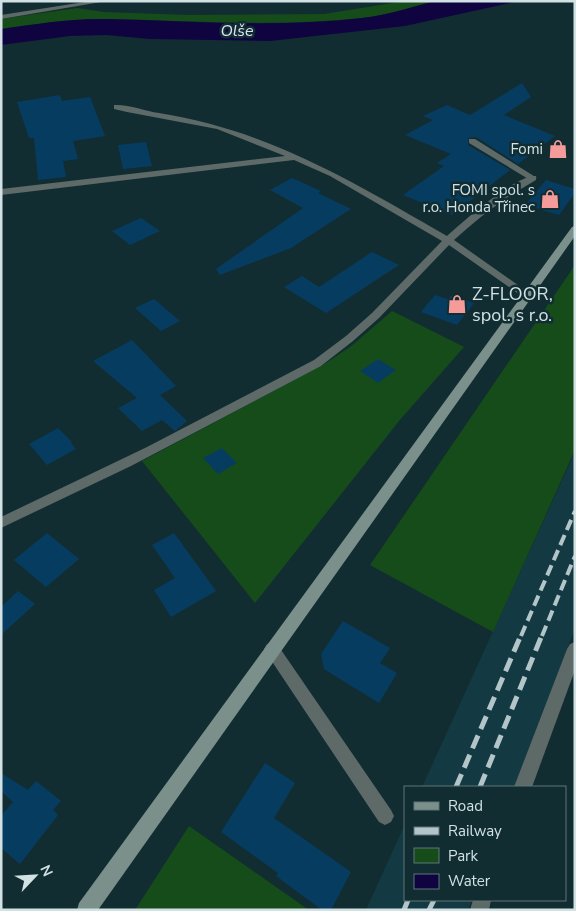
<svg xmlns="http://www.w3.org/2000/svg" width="576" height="911" viewBox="0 0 576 911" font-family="'Nunito Sans',sans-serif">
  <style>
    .built { fill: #133a42 }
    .green { fill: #154c1a }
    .water { fill: #100440 }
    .building { fill: #073c61 }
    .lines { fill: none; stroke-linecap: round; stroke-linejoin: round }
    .lane { fill: #5e6a67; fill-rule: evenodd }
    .street { fill: #5e6a67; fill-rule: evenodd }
    .secondary { fill: #7c908b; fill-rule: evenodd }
    .rail-far1 { stroke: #b3c5c8; stroke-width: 4; stroke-dasharray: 11 5.5; stroke-linecap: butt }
    .rail { stroke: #b3c5c8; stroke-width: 5; stroke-dasharray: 14 7; stroke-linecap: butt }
    .labels { text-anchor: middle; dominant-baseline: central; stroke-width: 5; stroke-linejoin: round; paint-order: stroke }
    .far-poi-label { font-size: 15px; fill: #d1e1e4; stroke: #112d32; text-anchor: end }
    .far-water-label { font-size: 16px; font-style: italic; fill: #dde0f3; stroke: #112d32 }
    .poi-label { font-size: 18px; fill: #d1e1e4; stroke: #112d32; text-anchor: start }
  </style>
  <rect width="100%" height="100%" fill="#112d32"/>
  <!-- built -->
  <g class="built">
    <path d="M575,452v176l-60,159h-93z"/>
    <path d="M405,824v76h67l-4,10h-102z"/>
  </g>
  <!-- green -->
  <g class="green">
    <path d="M405,1h31c-25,6 -48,14 -74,17 -84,9 -170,3 -255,1 -35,-1 -71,5 -106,10v-10l76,-11 27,4 85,3 135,-1z"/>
    <path d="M575,265v185l-82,182 -123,-67z"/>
    <path d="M392,311l72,36 -65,74 -144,182 -113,-142 184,-98 24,-16z"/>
    <path d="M189,826l120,84h-174z"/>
  </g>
  <!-- water -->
  <path class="water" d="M436,1h83l-114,25 -135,15 -120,-2 -44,-4 -36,1 -69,9v-16c35,-5 71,-11 106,-10 85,2 171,9 255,-1 26,-3 49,-11 74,-17z"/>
  <!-- building -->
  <g class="building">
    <path d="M522,83l9,14 -27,18 51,21 -37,28 -42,-27 -8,1v7l42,25 -58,45 -49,-20 41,-29 -7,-3 14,-9 -46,-19 28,-15 -10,-4 24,-11 23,10z"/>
    <path d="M60,95l2,6 28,-4 15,39 -32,5 5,18 -15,2 3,16 -28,3 -4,-42h-5l-12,-36z"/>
    <path d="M146,142l6,24 -29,3 -5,-24z"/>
    <path d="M292,178l29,13 -3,2 33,16 -60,39 -71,27 -4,-6 87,-61 -33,-18z"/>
    <path d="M546,180l29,9v4l-16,22 -34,-10z"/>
    <path d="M141,218l19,13 -30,14 -18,-14z"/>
    <path d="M372,252l27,13 -73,48 -42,-26 18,-11 17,11z"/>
    <path d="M435,295l13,4 4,-4 22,8 -17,22 -36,-13z"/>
    <path d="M154,299l26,22 -19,10 -26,-23z"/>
    <path d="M132,340l44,46 -16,9 27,26 -12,10 -13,-11 -20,11 -24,-23 19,-10 -44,-37z"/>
    <path d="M378,359l18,11 -18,13 -18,-12z"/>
    <path d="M58,428l14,14 -1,1 5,6 -29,16 -18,-21z"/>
    <path d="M222,448l15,15 -19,11 -15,-16z"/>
    <path d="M47,533l32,26 -33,28 -32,-27z"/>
    <path d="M174,533l42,58 -45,26 -17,-27 21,-12 -23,-33z"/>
    <path d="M18,591l17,13 -34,31v-28z"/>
    <path d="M343,621l47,27 -10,15 17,10 -18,30 -55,-34 -3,-15z"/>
    <path d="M265,763l30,20 -21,35 77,54 -20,38h-9l-46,-34 2,-3 -57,-41z"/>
    <path d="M1,773l27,17 8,-9 25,20 -8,9 5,5 -38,49 -19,-16v-32l12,-14 -12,-11z"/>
  </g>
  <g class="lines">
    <!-- lane -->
    <path class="lane" d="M469,139h6l62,39 -7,2 -61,-37z"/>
    <!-- street -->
    <g class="street">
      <path d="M91,1h16l-106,18v-4z"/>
      <path d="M114,105c14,-1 31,6 45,8 109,17 194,69 288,123 15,-14 70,-62 89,-60v4c-30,17 -56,36 -82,60l78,55 -5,3 -4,-1 -74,-52 -70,73 -26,23 -32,25 -190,100 -130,62v-11l146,-70 167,-87 32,-24 26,-23 70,-72 -112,-65 -36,-16 -293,35v-6l284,-33 -68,-27 -90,-17 -13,-3z"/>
      <path d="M272,642l5,2 114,166 3,6 -3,6 -6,3 -6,-3 -112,-168 -3,-5 3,-5z"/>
      <path d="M575,642v28l-43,117h-18l53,-138 3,-5z"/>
      <path d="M473,900h18l-2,10h-19z"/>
    </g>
    <!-- secondary -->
    <path class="secondary" d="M575,226v10l-477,674h-21l2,-7 493,-676z"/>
    <!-- rail-far1 -->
    <g class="rail-far1">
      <path d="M521,636l54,-125"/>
      <path d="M542,636l33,-80"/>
    </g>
    <!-- rail -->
    <g class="rail">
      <path d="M456,787l65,-152"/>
      <path d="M480,787l62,-152"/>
      <path d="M404,910l4,-10"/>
      <path d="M429,910l5,-10"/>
    </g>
  </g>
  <!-- icons -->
  <defs>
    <g id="shop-bare" transform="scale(1.5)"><path d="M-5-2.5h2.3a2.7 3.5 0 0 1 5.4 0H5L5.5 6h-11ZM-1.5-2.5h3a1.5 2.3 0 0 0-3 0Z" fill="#f59b99" stroke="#112d32" stroke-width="2.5" paint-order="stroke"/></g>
  </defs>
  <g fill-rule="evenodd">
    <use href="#shop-bare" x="558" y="149"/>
    <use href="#shop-bare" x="550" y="199"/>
    <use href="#shop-bare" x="457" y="304"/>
  </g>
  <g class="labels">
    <!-- far-poi labels -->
    <g class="far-poi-label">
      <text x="543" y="149">Fomi</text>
      <text x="535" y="190">FOMI spol. s<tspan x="535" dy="17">r.o. Honda Třinec</tspan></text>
    </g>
    <!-- far-water labels -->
    <g class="far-water-label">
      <text x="237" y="31">Olše</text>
    </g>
    <!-- poi labels -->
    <g class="poi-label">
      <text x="472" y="294">Z-FLOOR,<tspan x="472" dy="21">spol. s r.o.</tspan></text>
    </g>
  </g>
  <!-- border -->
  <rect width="576" height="911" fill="none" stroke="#d1e1e4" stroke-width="5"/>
  <!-- legend -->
  <rect x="404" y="786" width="162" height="115" fill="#112d32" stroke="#5e7579"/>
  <rect x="414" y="802" width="25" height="8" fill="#7c908b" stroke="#5e7579"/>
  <text x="448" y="811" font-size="15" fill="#d1e1e4">Road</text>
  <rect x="414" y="827" width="25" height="8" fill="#b3c5c8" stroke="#5e7579"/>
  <text x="448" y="836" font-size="15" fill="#d1e1e4">Railway</text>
  <rect x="414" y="848" width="25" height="15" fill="#154c1a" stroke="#5e7579"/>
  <text x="448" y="861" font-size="15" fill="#d1e1e4">Park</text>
  <rect x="414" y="874" width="25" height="15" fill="#100440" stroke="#5e7579"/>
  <text x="448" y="886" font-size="15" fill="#d1e1e4">Water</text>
  <!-- north arrow -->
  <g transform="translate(35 876) rotate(65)" stroke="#112d32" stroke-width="4" paint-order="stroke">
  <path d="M0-4L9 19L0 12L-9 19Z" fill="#d1e1e4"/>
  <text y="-8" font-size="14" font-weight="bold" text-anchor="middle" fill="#d1e1e4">N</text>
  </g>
</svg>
